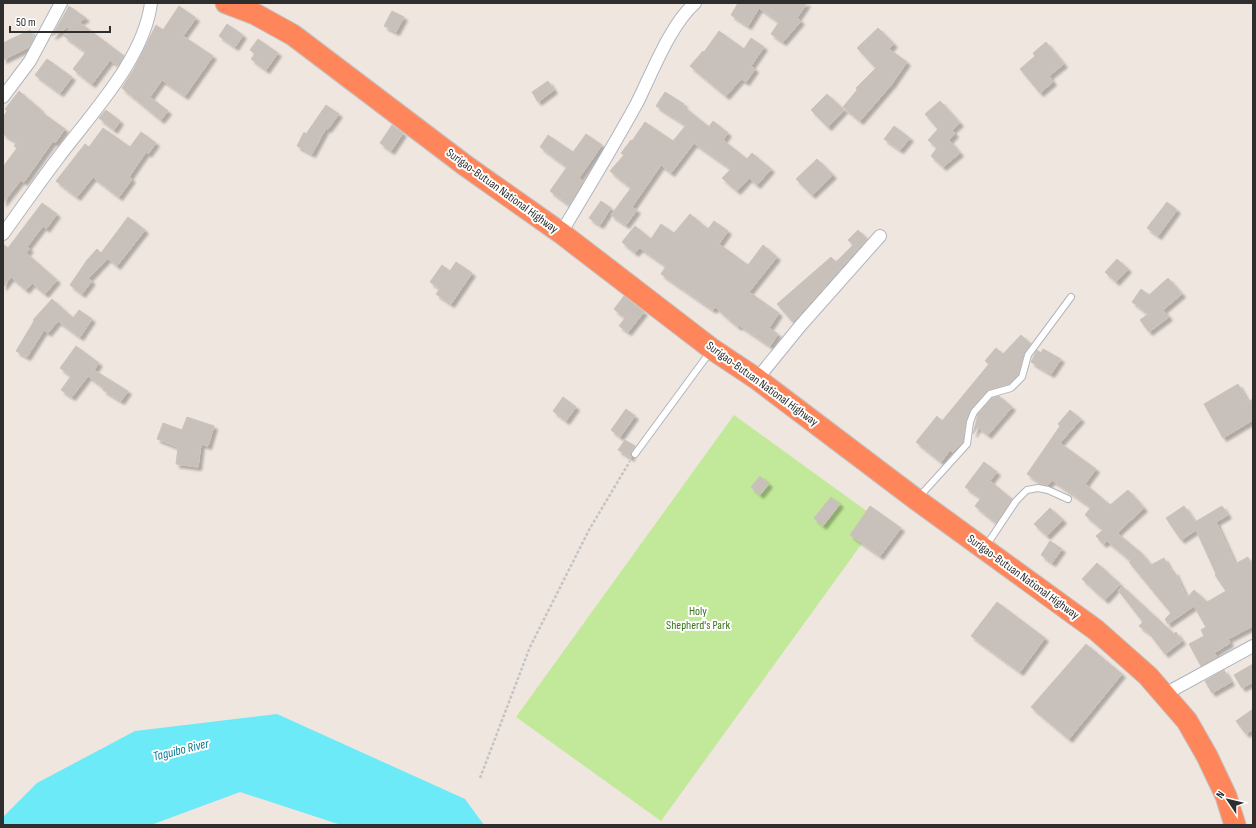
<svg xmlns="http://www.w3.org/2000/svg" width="1256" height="828" viewBox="0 0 1256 828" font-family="'Sofia Sans Condensed',sans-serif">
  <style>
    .green { fill: #c2e999 }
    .water { fill: #6deaf7 }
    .building { fill: #c8c1bb; stroke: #ccc2b9; filter: url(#shadow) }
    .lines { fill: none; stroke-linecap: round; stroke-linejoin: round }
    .lane-casing { stroke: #b0b5be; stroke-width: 8 }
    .street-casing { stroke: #b0b5be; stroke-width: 14 }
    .highway-casing { stroke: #c4c4c4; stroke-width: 23 }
    .path { stroke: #c4c4c4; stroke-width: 2.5; stroke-dasharray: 3 2; stroke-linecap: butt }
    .lane { stroke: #fff; stroke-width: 6 }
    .street { stroke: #fff; stroke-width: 12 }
    .highway { stroke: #ff865b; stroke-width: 21 }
    .labels { text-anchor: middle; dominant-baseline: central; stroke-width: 4; stroke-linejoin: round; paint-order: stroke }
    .street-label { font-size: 12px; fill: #2e2e2e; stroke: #fff }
    .park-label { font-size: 12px; fill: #397216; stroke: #fff }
    .water-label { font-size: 13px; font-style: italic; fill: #077b93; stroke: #fff }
  </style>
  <defs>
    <filter id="shadow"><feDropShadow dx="3.5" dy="3.5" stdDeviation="1" flood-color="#0004"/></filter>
  </defs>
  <rect width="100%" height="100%" fill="#efe6e0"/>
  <!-- green -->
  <path class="green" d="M734,415l145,105 -218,301 -145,-104z"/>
  <!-- water -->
  <path class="water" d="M277,714l188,85 19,26h-143l-101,-33 -89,33h-148v-8l34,-34 98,-52z"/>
  <!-- building -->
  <g class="building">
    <path d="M738,3h69l-10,15 4,3 -18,21 -12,-8 8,-12 -20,-14 -11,18 -17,-11z"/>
    <path d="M69,6l17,12 -7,4 45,34 -6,10 -8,-6 -18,24 -19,-15 13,-17 -22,-16 8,-11 -20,11z"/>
    <path d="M179,6l17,12 -13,18 30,20 -28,40 -23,-16 -12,17 18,14 -7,9 -39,-32 12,-19 22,-44 7,5z"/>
    <path d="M392,11l12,6 -8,15 -12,-6z"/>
    <path d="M227,24l16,11 -8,12 -16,-11z"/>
    <path d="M878,28l16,16 -5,5 18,13 -15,22 -32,37 -17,-14 14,-17 -1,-2 20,-20 -19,-20z"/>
    <path d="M30,30l4,8 -5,9 -26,13v-17z"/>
    <path d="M719,31l25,18 7,-11 13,9 -13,19 4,3 -9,13 -5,-3 -15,17 -36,-30 13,-15 1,1z"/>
    <path d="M258,39l20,14 -12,17 -15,-11 4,-5 -5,-4z"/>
    <path d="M1046,42l18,22 -15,12 4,6 -13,11 -20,-24 15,-13 -2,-3z"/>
    <path d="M47,59l25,18 -12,16 -25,-18z"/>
    <path d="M548,81l6,9 -16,12 -6,-10z"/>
    <path d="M19,91l22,19 -1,1 25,18 -10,14 -2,-2 -29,41 -3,-2 -18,23v-36l14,-19 -3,-2 3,-4 -14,-8v-17l4,-6 -2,-2z"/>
    <path d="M665,92l19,12 -1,2 26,21 4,-6 15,12 -5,7 24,19 5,-6 19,16 -14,16 -8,-7 -12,13 -15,-13 9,-9 -37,-26 -23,30 -10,-8 -29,42 5,3 -11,15 -15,-10 20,-27 -21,-17 14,-16 -3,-2 10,-13 1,1 13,-19 28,19 13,-16 -30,-19z"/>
    <path d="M827,94l17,16 -16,17 -17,-17z"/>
    <path d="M940,101l20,22 -8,7 3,4 -6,6 11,13 -17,14 -12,-11 6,-8 -9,-8 10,-11 -13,-15z"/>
    <path d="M326,105l13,9 -11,15 -2,-1 -14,26 -15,-8 7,-14 2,2z"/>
    <path d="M106,110l14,11 -6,9 -15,-12z"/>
    <path d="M392,125l11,8 -12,18 -11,-8z"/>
    <path d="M894,126l16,12 -10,12 -16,-11z"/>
    <path d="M103,128l27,19 11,-15 15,11 -8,11 -2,-2 -17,25 3,2 -13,18 -26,-20 -16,20 -21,-16 29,-37 4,3z"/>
    <path d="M586,134l16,11 -23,33 4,3 -14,24 -19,-14 17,-24 -27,-20 8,-12 25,17z"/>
    <path d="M817,159l16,16 -21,20 -16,-16z"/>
    <path d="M601,201l10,7 -11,17 -11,-7z"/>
    <path d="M1167,202l10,8 -19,26 -11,-8z"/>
    <path d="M42,203l15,11 -11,15 -3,-3 -16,21 3,2 -4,4 31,27 -12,14 -13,-11 -6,7 -15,-13 -8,10v-43l5,4z"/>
    <path d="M690,214l18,15 6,-8 14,10 -9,13 29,21 15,-20 14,12 -28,35 30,21 -10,15 9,6 -8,12 -31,-21 -1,2 -23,-20 -2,3 -52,-36 5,-8 -26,-18 -5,5 -13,-11 13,-16 16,13 10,-15 13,9z"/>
    <path d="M128,217l17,13 -28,36 -13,-11 3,4 -19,20 4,2 -10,13 -12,-9 17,-25 10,-11 4,4z"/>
    <path d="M858,230l9,9 -74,83 -16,-18 54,-47 5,5 17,-17 -5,-5z"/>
    <path d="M1117,259l11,10 -12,13 -11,-10z"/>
    <path d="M456,262l16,11 -21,31 -15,-10 4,-5 -10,-7 12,-17 8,6z"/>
    <path d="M1168,278l14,16 -19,16 6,7 -20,15 -9,-12 8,-6 -16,-12 9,-13 8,6z"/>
    <path d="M624,296l20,16 -16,20 -9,-6 6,-8 -11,-9z"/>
    <path d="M52,299l21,19 6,-8 13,9 -12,18 -22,-16 -10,12 -4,-3 -17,27 -11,-6 18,-30 -1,-1z"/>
    <path d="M1021,335l10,9 -7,10 -6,21 -9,9 -22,7 -16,18 -5,12 -3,21 -10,10 -3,-2 -9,12 -25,-20 21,-26 5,5 47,-57 -4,-3 11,-13 7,6z"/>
    <path d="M76,346l23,17 -5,7 34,21 -7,10 -18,-11 1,-2 -16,-12 -16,21 -11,-7 10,-14 -11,-8z"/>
    <path d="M1043,349l18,10 -10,15 -20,-12 6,-12 4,3z"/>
    <path d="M1238,384l10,18 5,-3v21l-30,18 -19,-34z"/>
    <path d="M999,396l13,11 -24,28 -10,-8 -5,7 5,-20 14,-16z"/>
    <path d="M563,397l13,10 -10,14 -13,-10z"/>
    <path d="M626,409l9,7 -15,21 -9,-7z"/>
    <path d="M1070,410l11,9 -21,24 36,26 -11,15 25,21 18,-15 16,18 -27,25 23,19 11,13 13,-7 8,15 2,-2 13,27 7,-8 13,12 19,-11 -11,-16 1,-1 -20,-44 -15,10 -15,-22 18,-12 11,16 27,-16 6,9 -12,7 19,42 13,-7 5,10v59l-25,13 2,4 -16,10 3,4 -16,9 -12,-22 15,-8 -3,-6 5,-3 -12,-21 -26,18 -3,-5 6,-6 -42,-51 2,-1 -24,-20 -4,3 -7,-8 7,-6 -18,-15 6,-8 -39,-27 -4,5 -6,-1 -15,-10 33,-48 -2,-2z"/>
    <path d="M187,417l27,9 -6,20 -7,-2 -3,23 -22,-3 2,-17 -21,-8 6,-16 19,7z"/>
    <path d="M625,440l10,6 -4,7v5l-13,-8z"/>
    <path d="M984,462l13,10 -7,9 22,18 -16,24 -21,-17 6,-8 -16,-11z"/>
    <path d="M760,476l9,8 -9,11 -9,-8z"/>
    <path d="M831,497l9,7 -17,22 -9,-8z"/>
    <path d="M870,506l31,22 -21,28 -30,-21z"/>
    <path d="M1050,508l13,12 -16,16 -13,-12z"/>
    <path d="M1050,541l12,8 -10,14 -11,-8z"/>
    <path d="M1097,563l23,21 -15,16 -23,-21z"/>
    <path d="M1122,586l52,48 2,-2 6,9 -17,13 -16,-21 -10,-7 4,-4 -25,-32z"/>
    <path d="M997,602l48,36 -25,34 -49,-36z"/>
    <path d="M1086,644l36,30 -53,65 -38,-32z"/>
    <path d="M1253,664v18l-11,6 -8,-13z"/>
    <path d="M1224,670l7,12 -19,11 -7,-12z"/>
    <path d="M1253,709v20l-7,5 -10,-13z"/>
  </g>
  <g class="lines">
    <!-- lane casing -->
    <g class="lane-casing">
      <g id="lane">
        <path d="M635,454l75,-102"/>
        <path d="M919,497l48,-53 3,-22 4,-10 16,-18 21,-6 11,-11 6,-22 43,-58"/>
        <path d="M986,546l30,-45 11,-11 11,-2 10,2 20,9"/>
      </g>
    </g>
    <!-- street casing -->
    <g class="street-casing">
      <g id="street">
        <path d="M3,97l27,-36 31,-58"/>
        <path d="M561,233c26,-43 52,-86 76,-130 15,-30 33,-78 58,-100"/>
        <path d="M3,234c18,-25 36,-51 55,-76 33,-44 86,-99 93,-155"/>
        <path d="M757,379l44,-54 79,-89"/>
        <path d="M1165,694l88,-48"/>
      </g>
    </g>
    <!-- highway casing -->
    <g class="highway-casing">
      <path id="highway" d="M226,3l29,11 38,21 173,131 95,67 151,116 45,30 160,121 179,130 52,46 39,45 20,35 19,40 9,29"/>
    </g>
    <!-- path -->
    <path class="path" d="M480,778l50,-131 59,-117 41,-69"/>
    <!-- lane -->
    <use href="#lane" class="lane"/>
    <!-- street -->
    <use href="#street" class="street"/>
    <!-- highway -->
    <use href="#highway" class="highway"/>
  </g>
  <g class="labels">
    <!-- street labels -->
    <g class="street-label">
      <text transform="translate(502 191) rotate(36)">Surigao-Butuan National Highway</text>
      <text transform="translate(762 384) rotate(36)">Surigao-Butuan National Highway</text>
      <text transform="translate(1023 577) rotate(36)">Surigao-Butuan National Highway</text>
    </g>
    <!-- park labels -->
    <g class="park-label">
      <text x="698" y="611">Holy<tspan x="698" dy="14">Shepherd's Park</tspan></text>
    </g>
    <!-- water labels -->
    <g class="water-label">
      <text transform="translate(181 750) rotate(-14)">Taguibo River</text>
    </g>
  </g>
  <!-- border -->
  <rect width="1256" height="828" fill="none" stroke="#2e2e2e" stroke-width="8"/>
  <!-- north arrow -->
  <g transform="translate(1228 800) rotate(305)" stroke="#ffffff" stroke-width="3" paint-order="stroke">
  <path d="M0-3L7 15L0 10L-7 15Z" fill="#2e2e2e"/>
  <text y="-6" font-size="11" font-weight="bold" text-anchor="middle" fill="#2e2e2e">N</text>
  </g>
  <!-- scale -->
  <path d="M10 26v6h100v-6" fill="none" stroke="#2e2e2e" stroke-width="2"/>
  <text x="16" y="26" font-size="12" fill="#2e2e2e" stroke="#ffffff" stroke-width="3" paint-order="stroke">50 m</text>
</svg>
